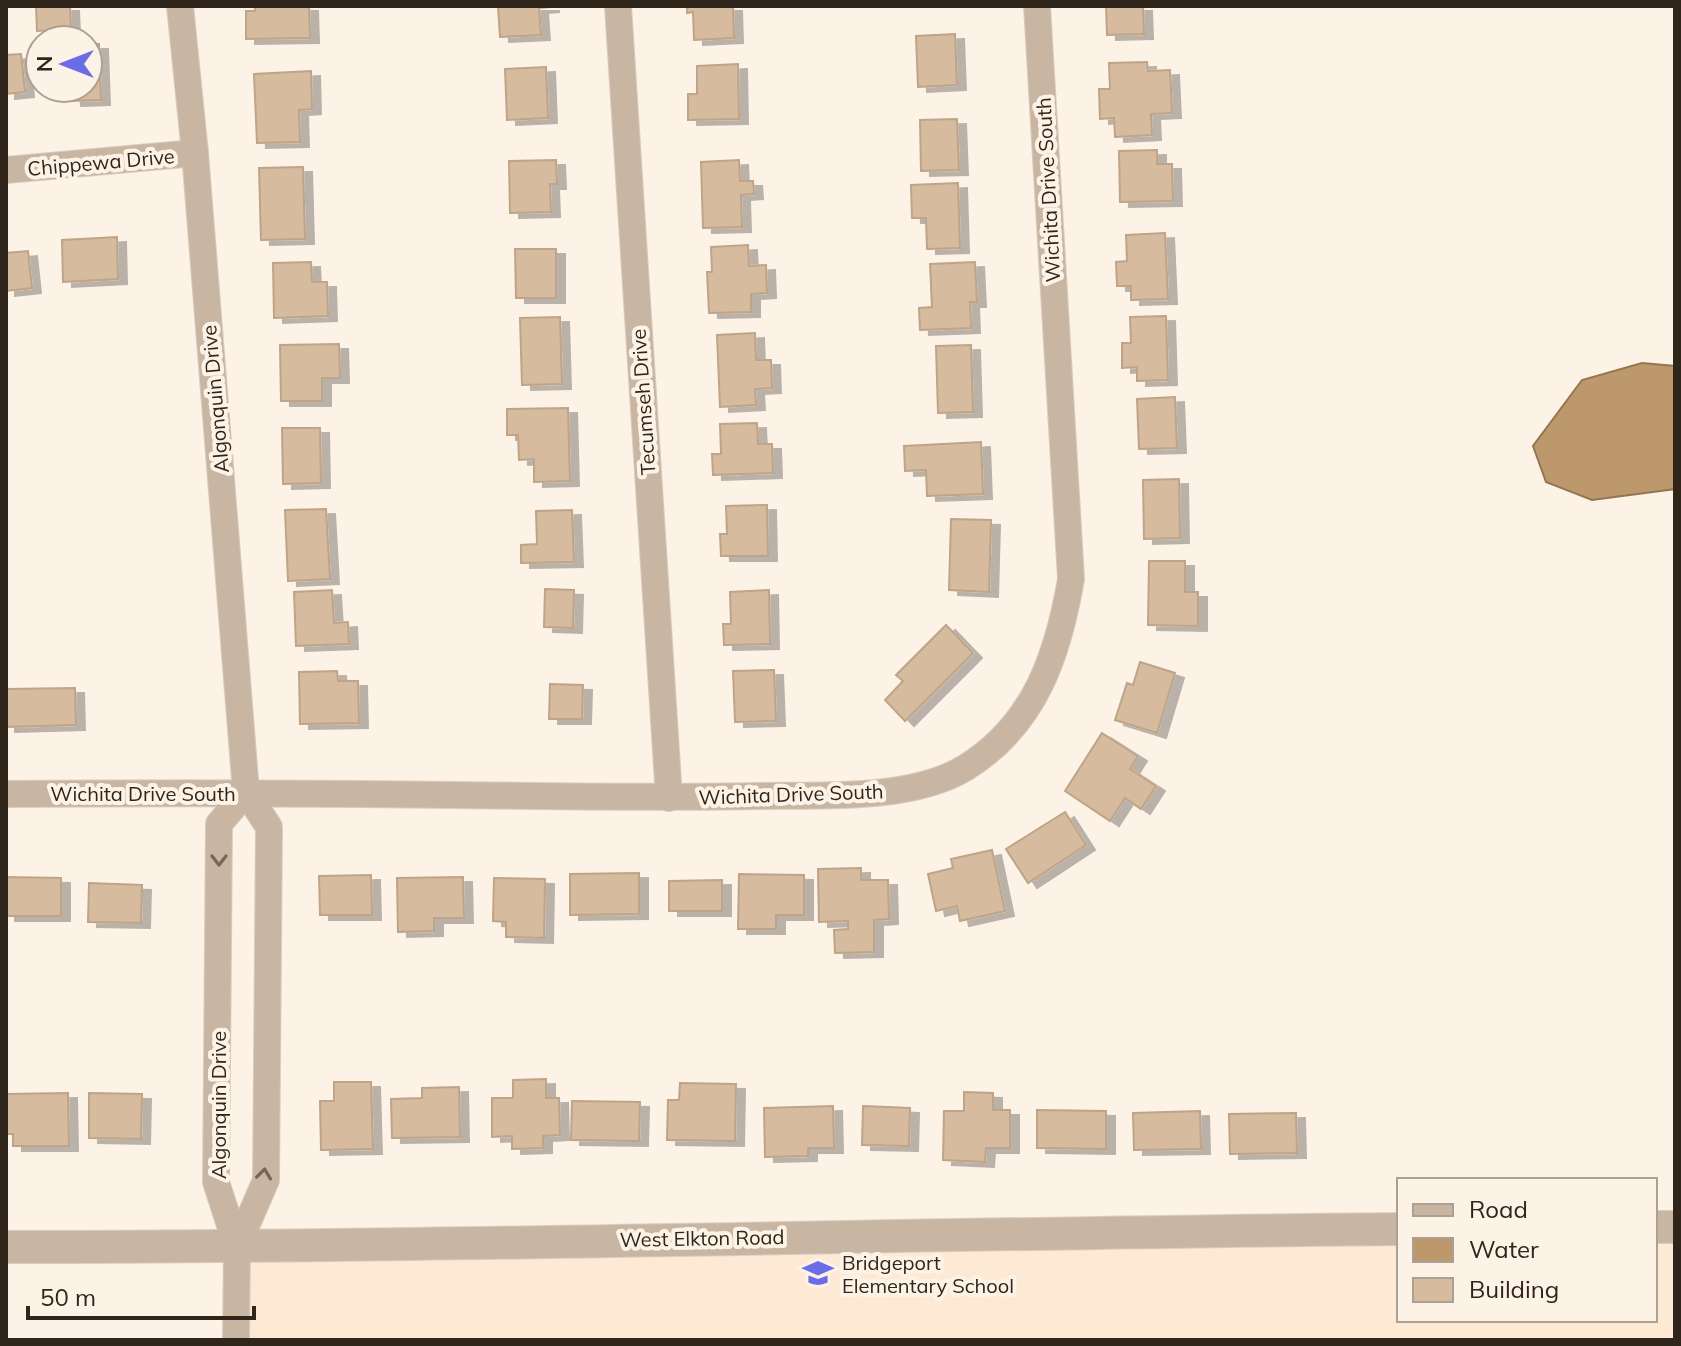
<svg xmlns="http://www.w3.org/2000/svg" width="1681" height="1346" viewBox="0 0 1681 1346" font-family="Mulish,sans-serif">
  <style>
    .built { fill: #fde9d4 }
    .water { fill: #be986d; stroke: #937654; stroke-width: 2 }
    .building { fill: #d6bb9e; stroke: #bea488; stroke-width: 2; filter: url(#shadow) }
    .lines { fill: none; stroke-linecap: round; stroke-linejoin: round }
    .minor-casing { stroke: #d8cdc1; stroke-width: 28 }
    .tertiary-casing { stroke: #d8cdc1; stroke-width: 34 }
    .minor { stroke: #c8b6a3; stroke-width: 26 }
    .tertiary { stroke: #c8b6a3; stroke-width: 32 }
    .oneway { stroke: #746658 }
    .labels { text-anchor: middle; dominant-baseline: central; stroke-width: 8; stroke-linejoin: round; paint-order: stroke }
    .street-label { font-size: 20px; fill: #30251a; stroke: #fdf2e6 }
    .poi-label { font-size: 20px; fill: #30251a; stroke: #fdf2e6; text-anchor: start }
  </style>
  <defs>
    <filter id="shadow"><feDropShadow dx="9" dy="5" stdDeviation="0" flood-color="#0004"/></filter>
  </defs>
  <rect width="100%" height="100%" fill="#fdf2e6"/>
  <!-- built -->
  <path class="built" d="M1655,1227h20v113h-1439l1,-93 1162,-18v91h256z"/>
  <!-- water -->
  <path class="water" d="M1642,363l33,3v123l-83,11 -46,-18 -13,-36 49,-66z"/>
  <!-- building -->
  <g class="building">
    <path d="M36,6h34l1,23 -34,2z"/>
    <path d="M255,6h54l1,32 -64,1v-28h9z"/>
    <path d="M498,6h52v1l-11,1 2,27 -41,2z"/>
    <path d="M687,6h46l1,32 -40,2 -1,-28 -6,1z"/>
    <path d="M1106,6h37l1,28 -37,1z"/>
    <path d="M955,34l2,51 -39,2 -2,-51z"/>
    <path d="M88,44h11l2,56 -29,1 -1,-13h17z"/>
    <path d="M21,54l4,38 -19,2v-39z"/>
    <path d="M1147,62l1,9 22,-1 2,43 -21,1 1,21 -37,2 -1,-19 -14,1 -1,-30h11l-1,-26z"/>
    <path d="M738,64l1,55 -51,1v-26h9v-28z"/>
    <path d="M546,67l2,51 -41,2 -2,-51z"/>
    <path d="M311,71l1,38 -13,1 1,32 -43,1 -3,-69z"/>
    <path d="M957,119l2,51 -38,1 -1,-51z"/>
    <path d="M1157,150v14h15l1,37 -53,1 -1,-51z"/>
    <path d="M556,160l1,24h-7l1,28 -41,1 -1,-52z"/>
    <path d="M739,160l1,21h13l1,13 -13,1 1,32 -39,1 -2,-66z"/>
    <path d="M303,167l2,72 -44,1 -2,-72z"/>
    <path d="M958,183l2,65 -33,1 -1,-31h-14l-1,-33z"/>
    <path d="M1165,233l3,66 -37,1v-14h-14l-1,-24 11,-1 -1,-26z"/>
    <path d="M117,237l1,42 -55,3 -1,-42z"/>
    <path d="M748,245l1,21 17,-1 1,28 -16,1v18l-42,1 -2,-41h5l-1,-25z"/>
    <path d="M515,249h41v49h-40z"/>
    <path d="M28,251l4,37 -26,3v-38z"/>
    <path d="M311,262l1,20h15l1,34 -54,2 -1,-55z"/>
    <path d="M975,262l2,40h-7l1,26 -51,2 -1,-22 13,-1 -2,-43z"/>
    <path d="M1166,316l2,64 -31,1v-14l-15,1v-25h9l-1,-26z"/>
    <path d="M560,317l2,67 -40,1 -2,-67z"/>
    <path d="M755,333l1,27h15l1,28 -17,1 1,16 -36,2 -3,-72z"/>
    <path d="M339,344l1,34h-18v23h-41l-1,-56z"/>
    <path d="M971,345l2,67 -35,1 -2,-67z"/>
    <path d="M1175,397l2,51 -38,1 -2,-50z"/>
    <path d="M568,408l2,73 -36,1v-23l-15,1 -1,-25h-11v-26z"/>
    <path d="M757,423l1,21h14l1,29 -60,2 -1,-21h9l-1,-30z"/>
    <path d="M282,428h38l1,55 -38,1z"/>
    <path d="M981,442l2,52 -56,2 -1,-26 -21,1 -1,-25z"/>
    <path d="M1179,479l1,59 -36,1 -1,-59z"/>
    <path d="M767,505l1,51h-47l-1,-22h7l-1,-28z"/>
    <path d="M326,509l4,70 -42,2 -3,-71z"/>
    <path d="M572,510l2,52 -53,1v-18l16,-1 -1,-33z"/>
    <path d="M951,519l40,1 -2,72 -40,-2z"/>
    <path d="M1149,561h36v31h13v34l-50,-1z"/>
    <path d="M545,589l29,1 -1,38 -29,-1z"/>
    <path d="M332,590l2,33 14,-1 1,22 -53,2 -2,-54z"/>
    <path d="M769,590l1,54 -46,1 -1,-21h8l-1,-32z"/>
    <path d="M946,625l27,28 -68,68 -20,-21 18,-19 -7,-6z"/>
    <path d="M1140,662l35,11 -18,60 -42,-13 12,-37 6,2z"/>
    <path d="M774,670l2,51 -41,1 -2,-51z"/>
    <path d="M337,671l1,10h20l1,42 -59,1 -1,-52z"/>
    <path d="M550,684l33,1 -1,34h-33z"/>
    <path d="M75,688l1,37 -70,2v-38z"/>
    <path d="M1102,733l36,23 -8,13 26,17 -15,23 -16,-11 -15,23 -45,-30z"/>
    <path d="M1065,812l21,33 -58,38 -22,-34z"/>
    <path d="M992,850l13,61 -45,10 -3,-15 -21,5 -8,-37 25,-6 -2,-9z"/>
    <path d="M861,868v12h27l1,39 -15,1v32l-39,1 -1,-23 14,-1v-8l-29,1 -1,-53z"/>
    <path d="M639,873v41l-69,1v-41z"/>
    <path d="M739,874l65,1v40h-28v14h-38z"/>
    <path d="M371,875l1,40h-52l-1,-39z"/>
    <path d="M6,877l55,1v38h-55z"/>
    <path d="M463,877l1,41h-30v13l-36,1 -1,-54z"/>
    <path d="M494,878l51,1 -1,59 -38,-1v-15l-13,-1z"/>
    <path d="M722,880v31h-53v-30z"/>
    <path d="M89,883l53,2 -1,38 -53,-1z"/>
    <path d="M546,1079v19h13l1,37 -17,1v12l-31,1v-13l-20,1v-39h21v-18z"/>
    <path d="M334,1082h37l2,67 -52,1 -1,-49h14z"/>
    <path d="M680,1083l56,1 -1,57 -68,-1 1,-40h11z"/>
    <path d="M459,1087l1,50 -68,1 -1,-39 31,-1v-10z"/>
    <path d="M964,1092l29,1v17h17v38h-24l-1,14 -42,-2 1,-49h20z"/>
    <path d="M68,1093l1,53h-56v-12h-7v-40z"/>
    <path d="M89,1093l53,1 -1,45 -52,-1z"/>
    <path d="M572,1101l68,1 -1,39 -68,-1z"/>
    <path d="M833,1106l1,42h-26v8l-43,1 -1,-49z"/>
    <path d="M863,1106l47,2 -1,38 -47,-1z"/>
    <path d="M1037,1110l69,1v38l-69,-1z"/>
    <path d="M1200,1111l1,38 -67,1 -1,-37z"/>
    <path d="M1296,1113l1,40 -67,1 -1,-40z"/>
  </g>
  <g class="lines">
    <!-- minor casing -->
    <g class="minor-casing">
      <g id="minor">
        <path d="M180,6l15,147 51,639 23,35 -3,353 -29,67"/>
        <path d="M618,6l51,792"/>
        <path d="M6,170l189,-17"/>
        <path d="M6,794c149,-1 299,-1 448,1 101,1 202,3 303,1 63,-1 153,5 208,-28 70,-43 93,-113 106,-189l-34,-573"/>
        <path d="M236,1340l1,-93 -21,-65 3,-358 27,-32"/>
      </g>
    </g>
    <!-- tertiary casing -->
    <g class="tertiary-casing">
      <g id="tertiary">
        <path d="M1655,1227h20"/>
        <path d="M6,1247c464,0 929,-14 1393,-18"/>
      </g>
    </g>
    <!-- minor -->
    <use href="#minor" class="minor"/>
    <!-- tertiary -->
    <use href="#tertiary" class="tertiary"/>
  </g>
  <!-- one-way arrows -->
  <defs><path id="oneway-chevron" d="M-2-3.5L2.5 0L-2 3.5" fill="none" stroke-width="1.6" stroke-linecap="round" stroke-linejoin="round" transform="scale(2)"/></defs>
  <g class="oneway">
    <use href="#oneway-chevron" transform="translate(219 860) rotate(90)"/>
    <use href="#oneway-chevron" transform="translate(264 1174) rotate(-83)"/>
  </g>
  <!-- icons -->
  <defs>
    <g id="school-bare" transform="scale(2.4)"><path d="M0-5L7-2L0 1L-7-2ZM-4 1L0 2.5L4 1V4Q0 6-4 4Z" fill="#6b6de7" stroke="#fdf2e6" stroke-width="2.5" paint-order="stroke"/></g>
  </defs>
  <g fill-rule="evenodd">
    <use href="#school-bare" x="818" y="1273"/>
  </g>
  <g class="labels">
    <!-- street labels -->
    <g class="street-label">
      <text transform="translate(101 162) rotate(-5)">Chippewa Drive</text>
      <text transform="translate(1048 190) rotate(-93)">Wichita Drive South</text>
      <text transform="translate(215 399) rotate(-95)">Algonquin Drive</text>
      <text transform="translate(643 402) rotate(-94)">Tecumseh Drive</text>
      <text x="143" y="793">Wichita Drive South</text>
      <text transform="translate(791 794) rotate(-2)">Wichita Drive South</text>
      <text transform="translate(218 1105) rotate(-90)">Algonquin Drive</text>
      <text transform="translate(702 1238) rotate(-1)">West Elkton Road</text>
    </g>
    <!-- poi labels -->
    <g class="poi-label">
      <text x="842" y="1262">Bridgeport<tspan x="842" dy="23">Elementary School</tspan></text>
    </g>
  </g>
  <!-- border -->
  <rect width="1681" height="1346" fill="none" stroke="#30251a" stroke-width="16"/>
  <!-- legend -->
  <rect x="1397" y="1178" width="260" height="144" fill="#fdf2e6" stroke="#aba094" stroke-width="2"/>
  <rect x="1413" y="1204" width="40" height="12" fill="#c8b6a3" stroke="#aba094" stroke-width="2"/>
  <text x="1469" y="1218" font-size="24" fill="#30251a">Road</text>
  <rect x="1413" y="1238" width="40" height="24" fill="#be986d" stroke="#aba094" stroke-width="2"/>
  <text x="1469" y="1258" font-size="24" fill="#30251a">Water</text>
  <rect x="1413" y="1278" width="40" height="24" fill="#d6bb9e" stroke="#aba094" stroke-width="2"/>
  <text x="1469" y="1298" font-size="24" fill="#30251a">Building</text>
  <!-- north arrow -->
  <g transform="translate(64 64) rotate(270)"><circle r="38" fill="#fdf2e6" stroke="#aba094" stroke-width="2"/>
  <path d="M0-6L14 30L0 20L-14 30Z" fill="#6b6de7"/>
  <text y="-12" font-size="22" font-weight="bold" text-anchor="middle" fill="#30251a">N</text>
  </g>
  <!-- scale -->
  <path d="M28 1306v12h226v-12" fill="none" stroke="#30251a" stroke-width="4"/>
  <text x="40" y="1306" font-size="24" fill="#30251a" stroke="#fdf2e6" stroke-width="6" paint-order="stroke">50 m</text>
</svg>
